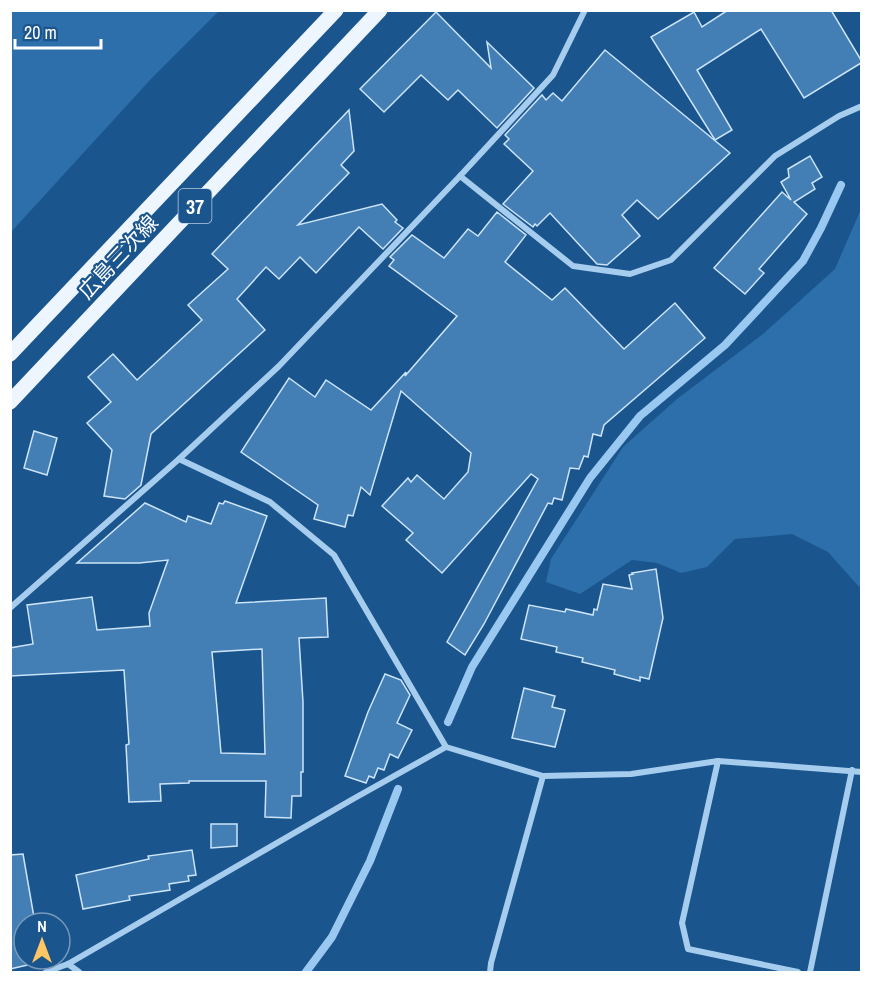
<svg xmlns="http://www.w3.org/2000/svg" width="872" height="983" viewBox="0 0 872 983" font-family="'Archivo Narrow','Noto Sans JP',sans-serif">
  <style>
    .green { fill: #2d6fab }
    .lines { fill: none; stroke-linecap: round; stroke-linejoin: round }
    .stream { stroke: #99c8f0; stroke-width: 8 }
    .building { fill: #437fb5; stroke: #cce4fa; stroke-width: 1.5; fill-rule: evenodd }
    .minor { stroke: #a6ccee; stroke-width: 6 }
    .primary { stroke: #edf5ff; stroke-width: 15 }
    .labels { text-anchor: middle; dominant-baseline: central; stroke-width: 4.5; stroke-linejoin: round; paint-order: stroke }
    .shield { fill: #1a558d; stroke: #baccdd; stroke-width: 1.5 }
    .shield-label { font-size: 20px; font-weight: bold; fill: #fff }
    .street-label { font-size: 21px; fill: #fff; stroke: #1a558d }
  </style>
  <rect width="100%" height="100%" fill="#1a558d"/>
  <!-- green -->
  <g class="green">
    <path d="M11,10l208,1 -68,68 -140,153z"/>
    <path d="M861,209v380l-33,-37 -36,-18 -57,5 -28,28 -26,6 -24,-10 -25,-3 -52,34 -34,-12 5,-23 72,-112 54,-48 86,-65 72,-65z"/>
  </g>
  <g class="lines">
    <!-- stream -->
    <g class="stream">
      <path d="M448,722l24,-55 118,-189 50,-62 85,-71 78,-84 18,-33 20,-43"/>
      <path d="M306,972l26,-35 38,-76 28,-72"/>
    </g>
  </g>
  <!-- building -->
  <g class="building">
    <path d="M728,10h103l30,50v3l-57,35 -43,-69 -64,41 35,60 -17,10 -64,-103 43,-25 8,15z"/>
    <path d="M436,12l55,56 -4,-26 47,46 -37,40 -39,-38 -10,10 -27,-25 -37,37 -24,-23z"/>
    <path d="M605,50l125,103 -72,66 -21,-19 -15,15 18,21 -33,29 -10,-1 -47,-51 -13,13 -2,-2 -2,3 -30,-23 30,-33 -29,-27 5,-5 -4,-4 37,-40 4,5 7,-7 9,8z"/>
    <path d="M349,110l5,41 -13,14 8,8 -51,52 84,-21 15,16 -2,2 8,6 -20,21 -24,-22 -43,46 -16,-16 -21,22 -13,-12 -29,32 28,31 -114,104 -10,51 -16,14 -21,-3 8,-46 -25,-27 24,-21 -23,-25 25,-23 24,26 65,-60 -14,-15 40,-36 -16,-15z"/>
    <path d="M810,156l12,21 -10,6 3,6 -21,13 13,12 -48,55 5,4 -19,21 -31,-26 68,-76 9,8 -10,-18 8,-5 -1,-8z"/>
    <path d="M497,212l29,23 -21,27 47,38 13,-12 59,61 51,-46 30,35 -101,87 -3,11 -8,-2 -5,23 -4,-1 -5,13 -9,-1 -8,32 -8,-2 -2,6 -4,-1 -64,121 -19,31 -18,-13 91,-163 -7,-5 -89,99 -36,-33 7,-7 -31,-27 26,-28 3,4 6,-7 27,24 24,-27 3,-19 -70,-62 -31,104 -9,-8 -8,29 -5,-1 -3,12 -31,-8 4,-14 -77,-53 48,-74 26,19 11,-17 45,30 35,-38 -1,4 52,-60 -68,-50 5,-6 -4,-3 22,-22 32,23 24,-29 10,7z"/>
    <path d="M34,431l23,7 -10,37 -23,-7z"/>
    <path d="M225,501l42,15 -31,87 90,-5 2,39 -29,1 4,64v70h-2v24h-9l-1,22 -26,-1 1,-36h-77v2l-29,1 1,17 -32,1 -3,-57 3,-1 -5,-74 -114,6v-28l23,-4 -6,-39 65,-8 5,33 53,-4 -1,-13 19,-53 -29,3h-62l68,-60 41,19 2,-6 23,8 8,-21 4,1zM262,649l3,105 -44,-1 -9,-101z"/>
    <path d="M656,569l7,49 -14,61 -9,-2v4l-26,-7 1,-4 -33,-8 1,-4 -27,-6 1,-5 -36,-8 8,-34 36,7 1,-3 27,6 1,-6 3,1 6,-26 29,5 -3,-14 4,-1 -1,-1z"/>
    <path d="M385,674l16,6 9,15 -13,28 15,7 -14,28 -8,-4 -6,16 -6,-2 -4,10 -5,-2 -3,7 -21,-7 23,-64z"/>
    <path d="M524,688l31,8 -3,11 13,3 -10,37 -43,-9z"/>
    <path d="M211,824h26v22l-26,2z"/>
    <path d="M192,850l4,25 -8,1 1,5 -20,3 1,6 -41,6 1,4 -47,9 -7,-34 73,-16 -1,-3z"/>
    <path d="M23,854l12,69h-11v36h16l1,3 -31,7v-114z"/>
  </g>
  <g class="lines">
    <!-- minor -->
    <g class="minor">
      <path d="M460,176l113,90 57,8 41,-14 104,-104 64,-40 23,-10"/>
      <path d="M179,459l91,43 64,53 112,192 97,29 88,-2 87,-13 144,11"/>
      <path d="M10,608l169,-149 100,-93 181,-190 93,-101 32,-65"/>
      <path d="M718,761l-36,162 6,26 110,23"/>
      <path d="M68,964l11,8"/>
      <path d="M46,972l22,-8 285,-165 93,-52"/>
      <path d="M490,972l1,-9 52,-187"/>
      <path d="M810,972l42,-202"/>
    </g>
    <!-- primary -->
    <g class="primary">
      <path d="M10,354l326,-344"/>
      <path d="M10,402l370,-392"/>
    </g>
  </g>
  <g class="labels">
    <!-- shield labels -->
    <rect class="shield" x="178.5" y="189" width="33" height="34" rx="4.5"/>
    <g class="shield-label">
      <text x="195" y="206">37</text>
    </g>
    <!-- street labels -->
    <g class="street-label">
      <text transform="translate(118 257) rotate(-47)">広島三次線</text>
    </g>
  </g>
  <!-- border -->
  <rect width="872" height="983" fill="none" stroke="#ffffff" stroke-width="24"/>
  <!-- north arrow -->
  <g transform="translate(42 941)"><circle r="28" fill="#1a558d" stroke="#7699bb" stroke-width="1.5"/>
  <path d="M0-4.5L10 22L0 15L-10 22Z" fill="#ffc663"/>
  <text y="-9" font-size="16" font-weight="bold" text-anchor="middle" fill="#ffffff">N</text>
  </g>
  <!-- scale -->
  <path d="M15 39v9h86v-9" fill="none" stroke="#ffffff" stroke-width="3"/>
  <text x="24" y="39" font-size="18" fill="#ffffff" stroke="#1a558d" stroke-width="4.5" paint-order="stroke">20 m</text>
</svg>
